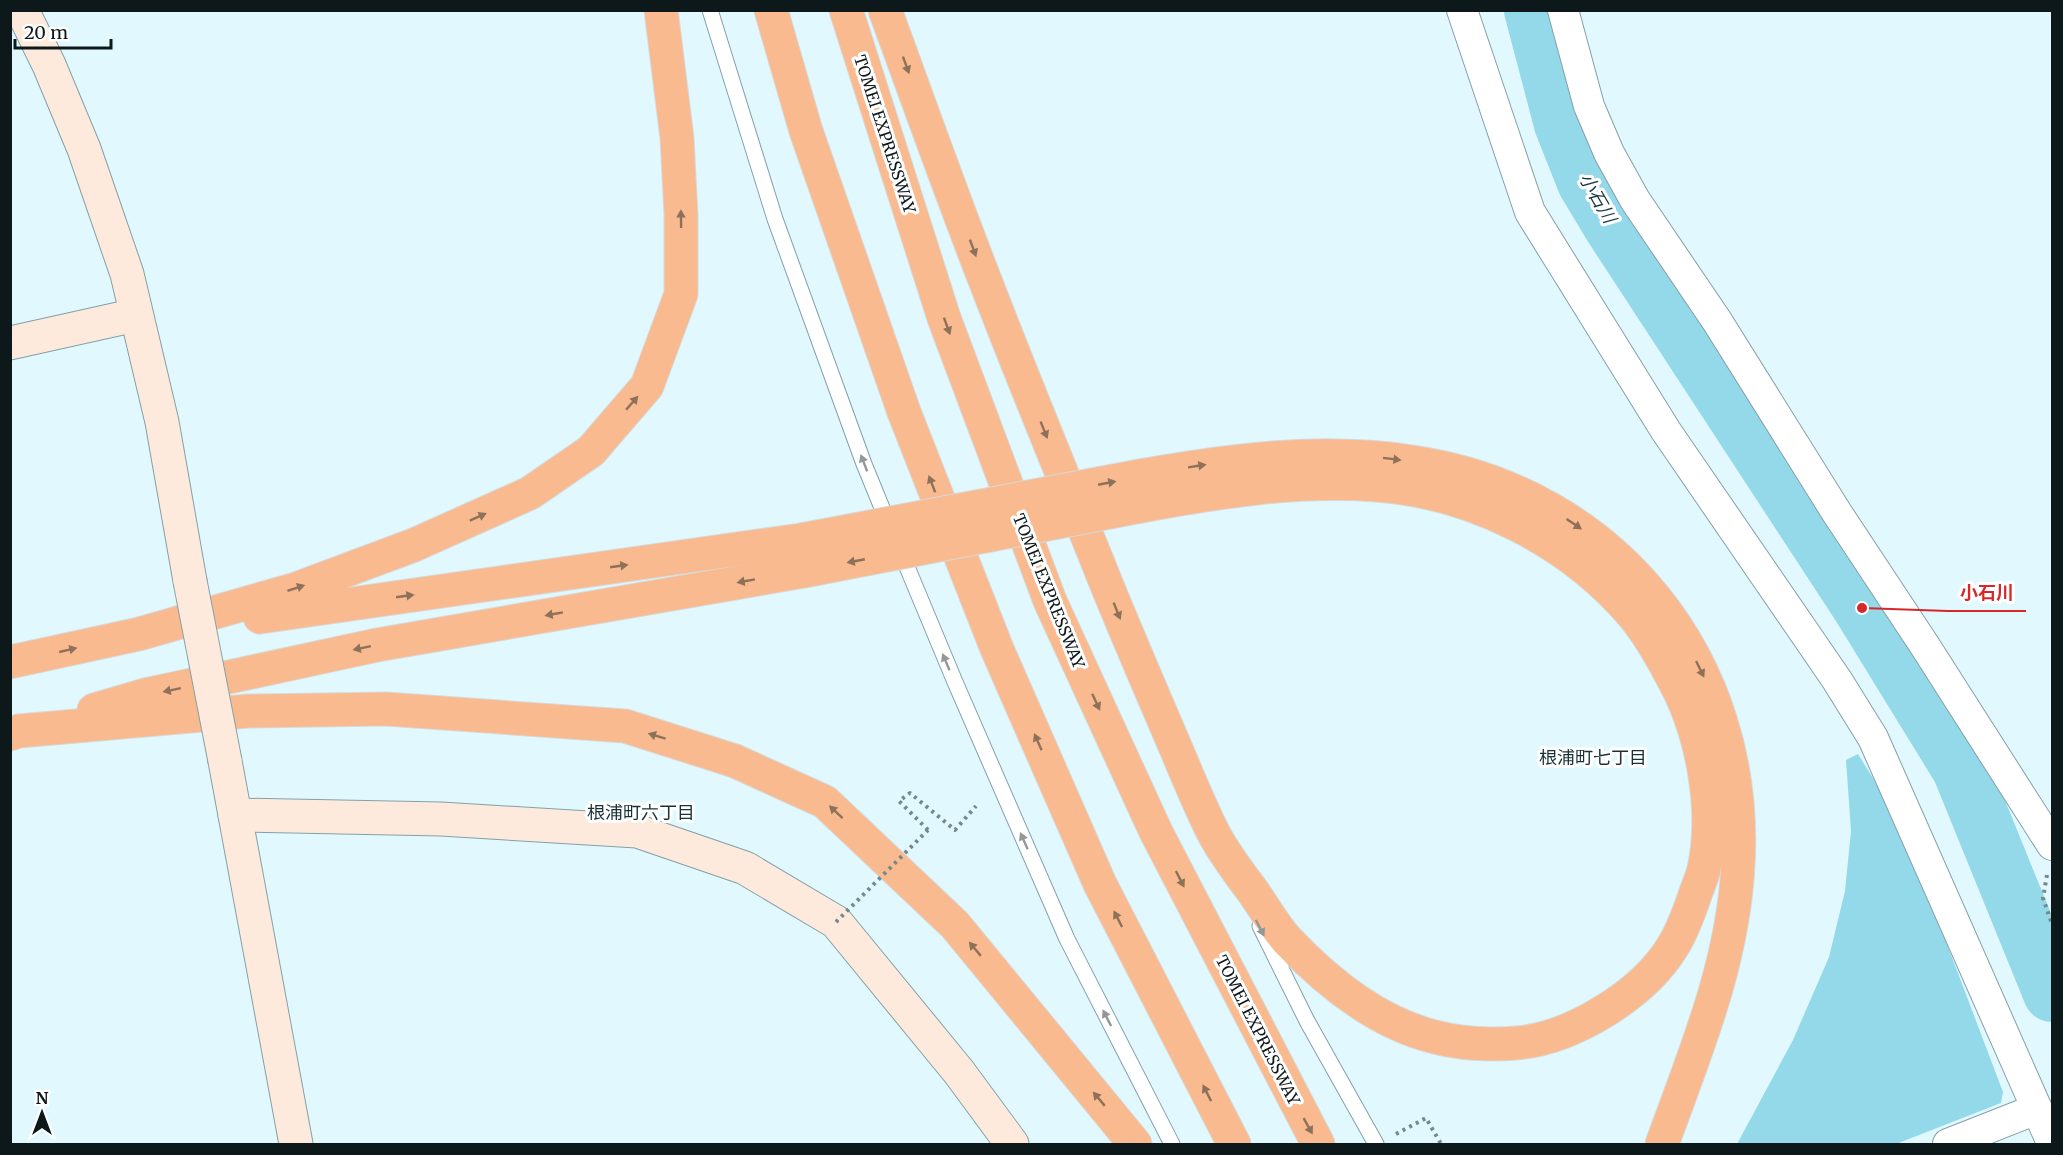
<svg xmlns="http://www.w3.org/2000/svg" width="2063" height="1155" viewBox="0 0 2063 1155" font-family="Merriweather,'Noto Sans JP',serif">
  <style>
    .water { fill: #93d9e9 }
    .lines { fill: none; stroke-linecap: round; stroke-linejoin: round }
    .river { stroke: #93d9e9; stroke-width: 58 }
    .lane-casing { stroke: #84a0a6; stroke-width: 17 }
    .street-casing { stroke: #84a0a6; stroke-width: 32 }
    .secondary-casing { stroke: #84a0a6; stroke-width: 35 }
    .highway-casing { stroke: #d8dada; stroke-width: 35 }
    .path { stroke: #76888b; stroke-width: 4; stroke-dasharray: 3 4.5; stroke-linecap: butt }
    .lane { stroke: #fff; stroke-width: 15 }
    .street { stroke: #fff; stroke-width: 30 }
    .secondary { stroke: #fdeadd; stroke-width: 33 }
    .highway { stroke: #f8ba8e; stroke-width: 33 }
    .secondary-bridge-casing { stroke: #84a0a6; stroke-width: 35; stroke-linecap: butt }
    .highway-bridge-casing { stroke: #d8dada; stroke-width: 35; stroke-linecap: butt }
    .path-bridge { stroke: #76888b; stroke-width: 4; stroke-dasharray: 3 4.5; stroke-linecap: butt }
    .secondary-bridge { stroke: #fdeadd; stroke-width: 33 }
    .highway-bridge { stroke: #f8ba8e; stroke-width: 33 }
    .oneway { fill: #8e715a }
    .oneway2 { fill: #929798 }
    .labels { text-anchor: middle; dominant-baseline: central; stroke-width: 6; stroke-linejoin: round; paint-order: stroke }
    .street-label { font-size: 16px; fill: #0d181a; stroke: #fff }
    .water-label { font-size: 18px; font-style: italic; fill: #173940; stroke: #fff }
    .neighbourhood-label { font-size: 18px; fill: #173136; stroke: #fff }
    .leader { fill: none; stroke: #d62828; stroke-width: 2 }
    .callout-dot { fill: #d62828; stroke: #fff; stroke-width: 2 }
    .callout-label { font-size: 18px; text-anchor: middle; font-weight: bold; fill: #d62828; stroke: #fff; stroke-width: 6; stroke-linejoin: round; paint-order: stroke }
  </style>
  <rect width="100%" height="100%" fill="#e1f9fe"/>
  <!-- water -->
  <path class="water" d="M1858,754l28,45 45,103 72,190 -2,11 -105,41h-159l56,-104 36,-83 16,-66 6,-60 -5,-71z"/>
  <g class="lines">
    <!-- river -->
    <path class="river" d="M1533,10l30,114 23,58 27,45 249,381 99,161 91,224"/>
    <!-- lane casing -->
    <g class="lane-casing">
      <g id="lane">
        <path d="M710,10l65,209 89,245 25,61"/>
        <path d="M900,550l55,132 112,257 105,205"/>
        <path d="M1260,926l47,95 69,123"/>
      </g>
    </g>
    <!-- street casing -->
    <g class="street-casing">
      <g id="street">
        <path d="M1462,10l68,202 136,219 171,249 36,58 179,405"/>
        <path d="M1563,10l26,96 20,47 26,47 82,121 120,192 88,133 127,199"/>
        <path d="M1948,1144l89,-35"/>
      </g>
    </g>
    <!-- secondary casing -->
    <g class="secondary-casing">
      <g id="secondary">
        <path d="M22,10l27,55 35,84 43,125 35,148 28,159"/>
        <path d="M10,343l126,-28"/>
        <path d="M225,761l71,383"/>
        <path d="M235,815l206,4 196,12 108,37 91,54 123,150 53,72"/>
      </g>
    </g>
    <!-- highway casing -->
    <g class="highway-casing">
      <g id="highway">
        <path d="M771,10l35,121 98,281 93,237 103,235 134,260"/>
        <path d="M846,10l98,308 106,283 106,231 162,312"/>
        <path d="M885,10c34,93 67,186 103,278 37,96 76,190 114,285 22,55 46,110 69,164 14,32 27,66 43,97 11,21 26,40 40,59 11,16 21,34 34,48 40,42 89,82 147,96 26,7 55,8 82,6 56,-5 127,-49 156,-97 10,-16 17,-36 23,-54 3,-8 6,-15 8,-23 13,-61 -2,-140 -33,-194 -11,-21 -23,-42 -38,-60 -63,-74 -160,-123 -257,-130 -79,-6 -159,7 -235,21"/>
        <path d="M1140,476c90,-16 181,-28 272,-14 202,29 338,200 326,403 -5,99 -43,188 -76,279"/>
        <path d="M260,617l541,-77"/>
        <path d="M10,662l129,-28 157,-45 118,-44 116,-52 61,-42 56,-65 34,-92v-79l-4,-77 -16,-128"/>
        <path d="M94,710l51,-15 232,-50 427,-74"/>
        <path d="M10,734l9,-3 229,-20 138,-2 239,17 110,35 90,41 130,123 180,219"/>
      </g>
    </g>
    <!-- path -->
    <g class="path">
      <path d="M928,830l-29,-29 11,-8 45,37 21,-24"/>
      <path d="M2047,875l-4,23 9,26"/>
      <path d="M1396,1134l30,-16 15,26"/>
    </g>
    <!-- lane -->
    <use href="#lane" class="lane"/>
    <!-- street -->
    <use href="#street" class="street"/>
    <!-- secondary -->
    <use href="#secondary" class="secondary"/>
    <!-- highway -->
    <use href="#highway" class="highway"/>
    <!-- secondary-bridge casing -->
    <g class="secondary-bridge-casing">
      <path id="secondary-bridge" d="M190,581l35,180"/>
    </g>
    <!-- highway-bridge casing -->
    <g class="highway-bridge-casing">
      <g id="highway-bridge">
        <path d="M801,540l339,-64"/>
        <path d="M804,571l337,-65"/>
      </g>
    </g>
    <!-- path-bridge -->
    <path class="path-bridge" d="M836,922l92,-92"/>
    <!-- secondary-bridge -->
    <use href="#secondary-bridge" class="secondary-bridge"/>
    <!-- highway-bridge -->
    <use href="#highway-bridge" class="highway-bridge"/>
  </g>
  <!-- one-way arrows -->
  <defs><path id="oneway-solid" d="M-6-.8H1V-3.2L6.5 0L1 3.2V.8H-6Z" transform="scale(1.5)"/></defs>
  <g class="oneway">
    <use href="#oneway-solid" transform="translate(906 65) rotate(70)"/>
    <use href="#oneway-solid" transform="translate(681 219) rotate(-91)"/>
    <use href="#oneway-solid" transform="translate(973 248) rotate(70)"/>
    <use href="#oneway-solid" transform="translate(947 326) rotate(70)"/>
    <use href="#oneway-solid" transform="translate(632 403) rotate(-49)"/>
    <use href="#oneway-solid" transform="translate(1044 430) rotate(68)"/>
    <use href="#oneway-solid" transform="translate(1392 459) rotate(7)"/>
    <use href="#oneway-solid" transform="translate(1197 466) rotate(-9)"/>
    <use href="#oneway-solid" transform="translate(1107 483) rotate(-11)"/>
    <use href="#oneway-solid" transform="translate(932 484) rotate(-111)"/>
    <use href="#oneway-solid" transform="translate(478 517) rotate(-24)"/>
    <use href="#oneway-solid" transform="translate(1574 524) rotate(34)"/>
    <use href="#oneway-solid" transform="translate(856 561) rotate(169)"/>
    <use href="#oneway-solid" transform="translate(619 566) rotate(-8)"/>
    <use href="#oneway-solid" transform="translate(746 581) rotate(170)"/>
    <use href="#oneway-solid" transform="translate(296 588) rotate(-18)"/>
    <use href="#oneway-solid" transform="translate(405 596) rotate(-8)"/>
    <use href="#oneway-solid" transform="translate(1117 611) rotate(68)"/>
    <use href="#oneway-solid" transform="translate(554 614) rotate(170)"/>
    <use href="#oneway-solid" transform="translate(362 648) rotate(168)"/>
    <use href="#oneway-solid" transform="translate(68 650) rotate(-13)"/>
    <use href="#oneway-solid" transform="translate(1700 669) rotate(64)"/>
    <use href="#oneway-solid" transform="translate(172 690) rotate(168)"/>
    <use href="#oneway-solid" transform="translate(1096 702) rotate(65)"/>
    <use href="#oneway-solid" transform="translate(657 736) rotate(-163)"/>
    <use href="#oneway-solid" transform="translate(1038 742) rotate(-114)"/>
    <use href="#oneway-solid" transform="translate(836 812) rotate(-137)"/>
    <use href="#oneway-solid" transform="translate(1180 879) rotate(63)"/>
    <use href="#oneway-solid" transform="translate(1118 919) rotate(-117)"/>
    <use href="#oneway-solid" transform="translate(975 949) rotate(-130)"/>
    <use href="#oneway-solid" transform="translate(1207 1093) rotate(-117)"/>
    <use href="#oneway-solid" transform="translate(1099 1099) rotate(-130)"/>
    <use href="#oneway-solid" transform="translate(1308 1126) rotate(61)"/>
  </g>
  <g class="oneway2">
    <use href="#oneway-solid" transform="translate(864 463) rotate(-111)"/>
    <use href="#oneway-solid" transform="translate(946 662) rotate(-113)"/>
    <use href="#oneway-solid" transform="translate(1024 841) rotate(-114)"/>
    <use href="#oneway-solid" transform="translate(1260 928) rotate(63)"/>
    <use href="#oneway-solid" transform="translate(1107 1018) rotate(-117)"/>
  </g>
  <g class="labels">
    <!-- street labels -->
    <g class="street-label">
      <text transform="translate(885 134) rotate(72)">TOMEI EXPRESSWAY</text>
      <text transform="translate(1049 591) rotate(68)">TOMEI EXPRESSWAY</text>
      <text transform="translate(1258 1030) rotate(63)">TOMEI EXPRESSWAY</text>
    </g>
    <!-- water labels -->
    <g class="water-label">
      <text transform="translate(1598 198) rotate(60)">小石川</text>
    </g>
    <!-- neighbourhood labels -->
    <g class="neighbourhood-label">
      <text x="1593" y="757">根浦町七丁目</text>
      <text x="641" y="812">根浦町六丁目</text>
    </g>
  </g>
  <!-- callouts -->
  <path class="leader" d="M1862 608L1948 611H2026"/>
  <circle class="callout-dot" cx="1862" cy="608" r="6"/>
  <g class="callout-label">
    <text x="1987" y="599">小石川</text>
  </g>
  <!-- border -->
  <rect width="2063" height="1155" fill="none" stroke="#0d181a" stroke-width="24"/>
  <!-- north arrow -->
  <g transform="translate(42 1113)" stroke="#ffffff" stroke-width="4.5" paint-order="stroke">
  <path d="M0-4.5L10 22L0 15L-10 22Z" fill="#0d181a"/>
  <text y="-9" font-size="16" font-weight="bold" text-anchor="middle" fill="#0d181a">N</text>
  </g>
  <!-- scale -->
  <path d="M15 39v9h96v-9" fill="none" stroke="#0d181a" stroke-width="3"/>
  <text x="24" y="39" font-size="18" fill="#0d181a" stroke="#ffffff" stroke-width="4.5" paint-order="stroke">20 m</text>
</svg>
